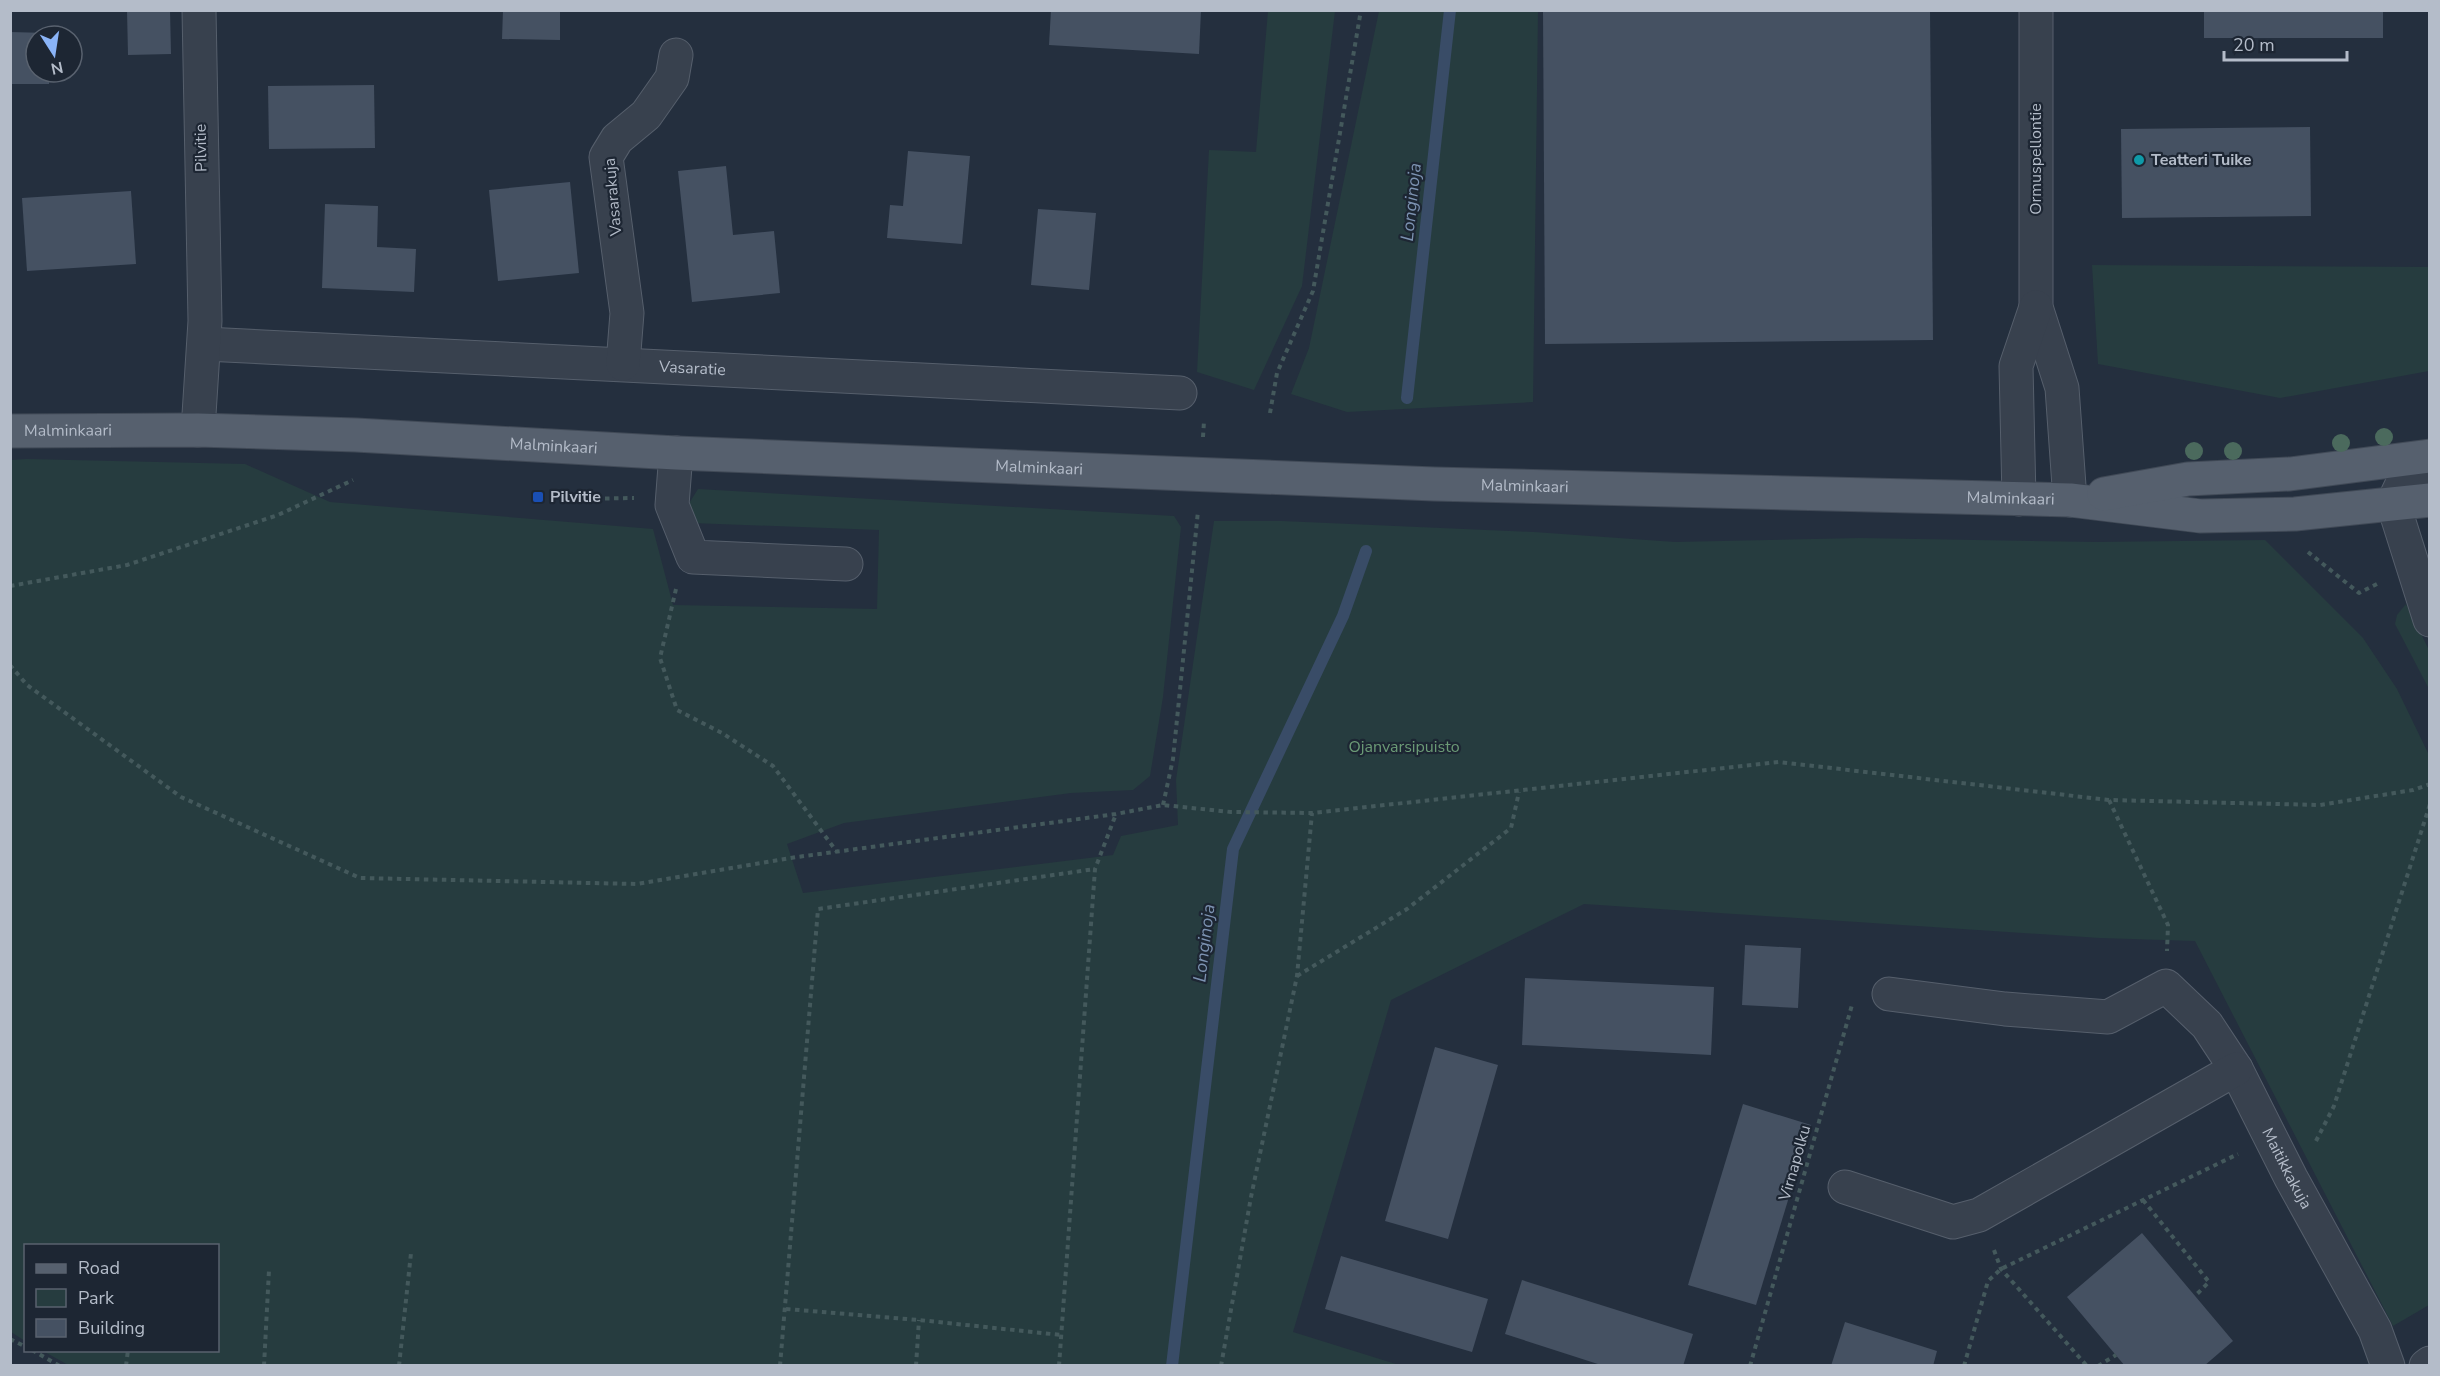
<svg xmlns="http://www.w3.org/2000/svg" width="2440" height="1376" viewBox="0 0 2440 1376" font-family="'Nunito Sans',sans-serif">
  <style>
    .green { fill: #263c3f }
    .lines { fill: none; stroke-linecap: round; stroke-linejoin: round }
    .stream { stroke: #394c67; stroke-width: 12 }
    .building { fill: #455162 }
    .minor-casing { stroke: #565f6c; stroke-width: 35 }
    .major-casing { stroke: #414a57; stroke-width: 35 }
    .path { stroke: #44595c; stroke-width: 4; stroke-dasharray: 4.5 4.5; stroke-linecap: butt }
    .minor { stroke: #38414e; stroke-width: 33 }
    .major { stroke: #56606e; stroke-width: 33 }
    .tree { fill: #4b6a5d }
    .culture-dot { fill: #0f9aa8; stroke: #1d2633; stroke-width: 2 }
    .transit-dot { fill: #1a4fb4; stroke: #1d2633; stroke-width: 2 }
    .labels { text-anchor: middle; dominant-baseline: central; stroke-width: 4.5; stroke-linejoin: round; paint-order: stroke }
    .street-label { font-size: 16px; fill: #b4bcc9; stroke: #1d2633 }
    .poi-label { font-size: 16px; font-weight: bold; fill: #b4bcc9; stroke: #1d2633; text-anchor: start }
    .park-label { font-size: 16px; fill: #6b9a76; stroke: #1d2633 }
    .water-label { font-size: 18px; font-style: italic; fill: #7c92b1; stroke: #1d2633 }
  </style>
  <rect width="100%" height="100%" fill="#242f3e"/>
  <!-- green -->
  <g class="green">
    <path d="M1268,11h67l-33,275 -48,104 -57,-18 12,-222 47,2z"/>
    <path d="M1379,11h159l-5,391 -186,10 -56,-18 18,-46z"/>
    <path d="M2092,265l337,2v104l-149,27 -182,-34z"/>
    <path d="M27,459l218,5 85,38 323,27 20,76 204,4 2,-79 -187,-7 -4,-18 10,-16 476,27 7,11 -18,170 -13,79 -17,14 -62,3 -227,30 -57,21 16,49 310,-38 8,-19 57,-11 -2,-45 38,-259h68l252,11 141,10 185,-4 236,4 169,-2 98,98 34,51 32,66v550l-36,21 -198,-385 -95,-3 -516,-34 -193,96 -98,332 106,33 -1329,1 -27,-15 175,-1v-104h-192l-1,95 -14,-9v-872z"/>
    <path d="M2406,604l23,46v39l-34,-65 2,-9z"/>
  </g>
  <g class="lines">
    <!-- stream -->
    <g class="stream">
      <path d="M1407,398l43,-388"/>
      <path d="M1172,1366l61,-517 110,-233 23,-65"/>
    </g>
  </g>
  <!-- building -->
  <g class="building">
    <path d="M127,10h43l1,44 -43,1z"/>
    <path d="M503,10h57v30l-58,-1z"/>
    <path d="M1051,10h150l-2,44 -150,-9z"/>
    <path d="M1543,10h387l3,330 -388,4z"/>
    <rect x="2204" y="10" width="179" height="28"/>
    <path d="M10,32l38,1v3h-12v36h13v12h-39z"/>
    <path d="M374,85l1,63 -106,1 -1,-63z"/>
    <path d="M2310,127l1,89 -189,2 -1,-89z"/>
    <path d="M908,151l62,5 -8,88 -75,-6 3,-33 13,1z"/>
    <path d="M726,166l7,69 41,-4 6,62 -88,9 -14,-131z"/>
    <path d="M570,182l9,91 -81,8 -9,-91z"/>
    <path d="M131,191l5,73 -109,7 -5,-73z"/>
    <path d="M325,204l53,2 -1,41 39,2 -2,43 -92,-4z"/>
    <path d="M1038,209l58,4 -7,77 -58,-5z"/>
    <path d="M1745,945l56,3 -3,60 -56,-3z"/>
    <path d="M1525,978l189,9 -3,68 -189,-10z"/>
    <path d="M1435,1047l63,18 -50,174 -63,-18z"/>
    <path d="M1743,1104l68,21 -55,180 -68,-20z"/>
    <path d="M2142,1233l91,108 -29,25h-79l-58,-69z"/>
    <path d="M1341,1256l147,43 -16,53 -147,-43z"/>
    <path d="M1522,1280l171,54 -10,32h-79l-99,-32z"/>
    <path d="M1845,1322l92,29 -4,15h-102z"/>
  </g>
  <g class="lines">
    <!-- minor casing -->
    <g class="minor-casing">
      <g id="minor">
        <path d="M2036,10v297l26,81 8,112"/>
        <path id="s1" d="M205,344l975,49"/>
        <path d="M623,364l4,-51 -21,-156 11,-18 29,-24 26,-37 4,-23"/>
        <path d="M198,430l7,-109 -6,-311"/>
        <path d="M676,453l-4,52 21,52 153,7"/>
        <path d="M2430,473l-16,-14 -21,44 37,117"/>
        <path d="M2019,499l-3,-133 20,-59"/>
        <path id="s2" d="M1889,994l116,15 103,8 58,-31 41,39 29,44 55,109 84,152 13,36"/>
        <path d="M1845,1187l108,35 26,-7 257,-146"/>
        <path d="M2426,1366l4,-3"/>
      </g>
    </g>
    <!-- major casing -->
    <g class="major-casing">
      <g id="major">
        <path id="s3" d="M10,431l188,-1 158,5 320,18 758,31 636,16 130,16 95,-2 135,-14"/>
        <path d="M2104,494l84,-15 102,-5 140,-18"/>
      </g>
    </g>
    <!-- path -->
    <g class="path">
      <path d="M1270,413l7,-40 36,-82 48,-281"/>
      <path d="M1203,437l1,-16"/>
      <path d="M569,499l65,-1"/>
      <path d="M2308,552l51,41 20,-10"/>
      <path d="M10,586l117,-21 151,-50 75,-35"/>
      <path d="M676,589l-16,69 17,52 45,23 51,33 64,86"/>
      <path d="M10,665l17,20 154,112 179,81 277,6 160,-27 319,-43 47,-9 68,7 81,1 467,-51 330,38 211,5 93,-15 17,-6"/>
      <path d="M2109,800l59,125 -1,26"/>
      <path d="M1163,805l10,-46 25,-248"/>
      <path d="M1297,976l110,-67 104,-81 8,-36"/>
      <path d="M2316,1141l18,-35 96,-302"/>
      <path d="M2143,1200l66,82 -14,14"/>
      <path d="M1994,1250l7,19 86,97"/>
      <path d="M786,1309l133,11 142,15"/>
      <path d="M10,1339l16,8"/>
      <path d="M32,1350l28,16"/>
      <path d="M126,1366l2,-16"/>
      <path d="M264,1366l5,-96"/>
      <path d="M399,1366l12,-113"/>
      <path d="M780,1366l38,-457 277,-40"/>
      <path d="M916,1366l3,-46"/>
      <path d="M1059,1366l36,-497 21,-55"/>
      <path d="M1221,1366l30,-169 46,-221 15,-163"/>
      <path d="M1750,1366l102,-361"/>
      <path d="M1964,1366l24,-85 13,-12 237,-115"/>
      <path d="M2098,1366l18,-11"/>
    </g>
    <!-- minor -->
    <use href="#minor" class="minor"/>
    <!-- major -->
    <use href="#major" class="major"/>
  </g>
  <!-- trees -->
  <g class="tree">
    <circle cx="2384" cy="437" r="9"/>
    <circle cx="2341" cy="443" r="9"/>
    <circle cx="2194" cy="451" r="9"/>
    <circle cx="2233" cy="451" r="9"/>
  </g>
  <!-- markers -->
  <circle class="culture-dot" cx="2139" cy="160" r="6"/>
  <rect class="transit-dot" x="532" y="491" width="12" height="12" rx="3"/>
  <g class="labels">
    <!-- street labels -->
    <g class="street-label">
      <text transform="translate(201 148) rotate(-91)">Pilvitie</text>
      <text transform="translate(2036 159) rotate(-90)">Ormuspellontie</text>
      <text transform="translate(613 197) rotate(-95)">Vasarakuja</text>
      <text stroke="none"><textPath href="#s1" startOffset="488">Vasaratie</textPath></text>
      <text stroke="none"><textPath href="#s3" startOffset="58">Malminkaari</textPath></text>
      <text stroke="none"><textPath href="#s3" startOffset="544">Malminkaari</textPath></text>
      <text stroke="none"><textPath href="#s3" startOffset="1030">Malminkaari</textPath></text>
      <text stroke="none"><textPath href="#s3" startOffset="1516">Malminkaari</textPath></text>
      <text stroke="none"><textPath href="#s3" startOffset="2002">Malminkaari</textPath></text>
      <text transform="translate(1795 1163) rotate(-74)">Virnapolku</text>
      <text stroke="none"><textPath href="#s2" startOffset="507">Maitikkakuja</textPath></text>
    </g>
    <!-- poi labels -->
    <g class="poi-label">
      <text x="2151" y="160">Teatteri Tuike</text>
      <text x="550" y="497">Pilvitie</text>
    </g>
    <!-- park labels -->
    <g class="park-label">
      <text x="1404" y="747">Ojanvarsipuisto</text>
    </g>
    <!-- water labels -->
    <g class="water-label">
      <text transform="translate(1411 202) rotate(-84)">Longinoja</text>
      <text transform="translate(1204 943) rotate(-83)">Longinoja</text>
    </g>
  </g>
  <!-- border -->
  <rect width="2440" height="1376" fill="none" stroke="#b4bcc9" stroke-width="24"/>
  <!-- legend -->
  <rect x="24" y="1244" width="195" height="108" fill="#1d2633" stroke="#59626f" stroke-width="1.5"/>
  <rect x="36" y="1264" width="30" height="9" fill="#56606e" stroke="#59626f" stroke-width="1.5"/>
  <text x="78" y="1274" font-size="18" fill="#b4bcc9">Road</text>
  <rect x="36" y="1289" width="30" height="18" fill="#263c3f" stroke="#59626f" stroke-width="1.5"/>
  <text x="78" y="1304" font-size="18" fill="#b4bcc9">Park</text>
  <rect x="36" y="1319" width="30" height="18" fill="#455162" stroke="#59626f" stroke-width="1.5"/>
  <text x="78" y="1334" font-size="18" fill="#b4bcc9">Building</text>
  <!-- north arrow -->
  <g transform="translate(54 54) rotate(168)"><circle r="28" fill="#1d2633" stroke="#59626f" stroke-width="1.5"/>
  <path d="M0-4.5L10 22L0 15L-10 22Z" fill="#8ab4f8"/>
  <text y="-9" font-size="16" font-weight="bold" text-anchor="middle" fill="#b4bcc9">N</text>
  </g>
  <!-- scale -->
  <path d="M2224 51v9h123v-9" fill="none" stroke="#b4bcc9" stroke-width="3"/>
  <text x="2233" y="51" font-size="18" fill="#b4bcc9" stroke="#1d2633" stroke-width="4.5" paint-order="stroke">20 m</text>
</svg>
